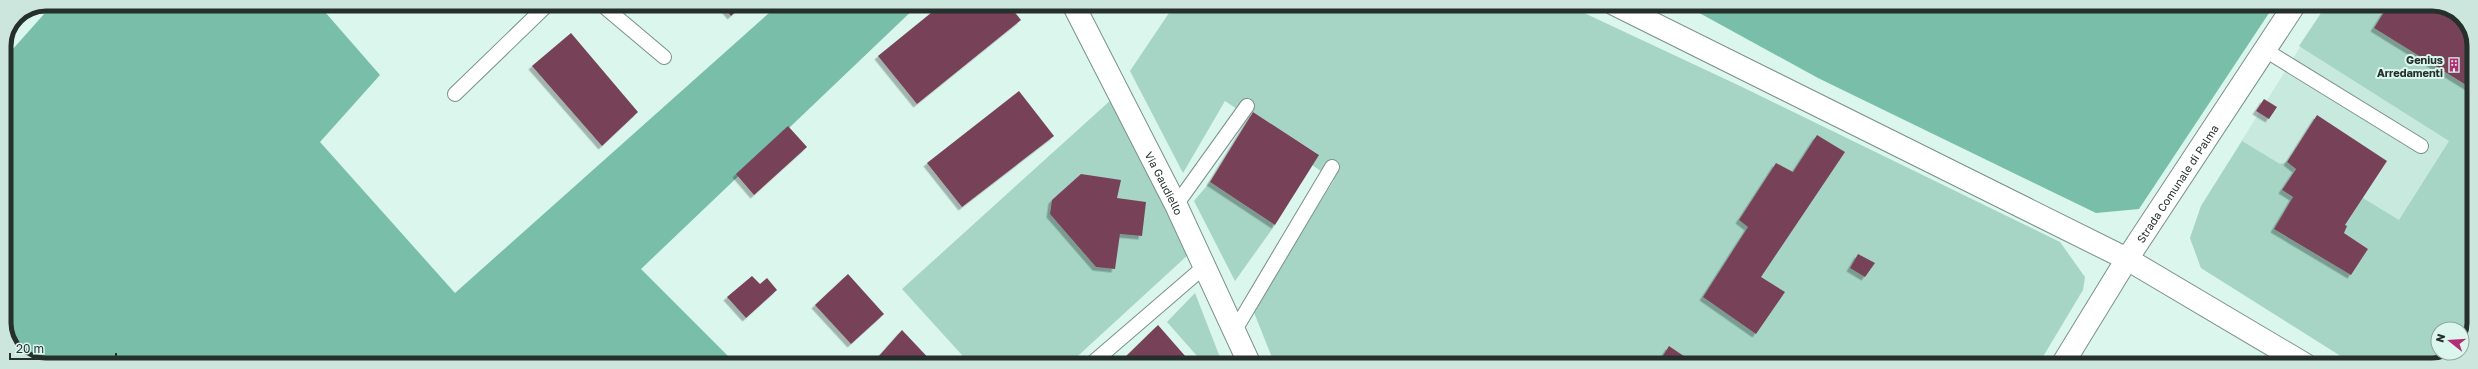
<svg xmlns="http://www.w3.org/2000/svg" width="2478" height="369" viewBox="0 0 2478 369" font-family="'Golos Text',sans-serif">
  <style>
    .built { fill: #c8eade }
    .green { fill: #a6d5c5 }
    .forest { fill: #78bea8 }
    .building { fill: #774359; filter: url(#shadow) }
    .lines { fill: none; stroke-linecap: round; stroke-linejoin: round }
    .lane-casing { stroke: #7a928a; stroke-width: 16 }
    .street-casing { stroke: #7a928a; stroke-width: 24 }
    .lane { stroke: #fff; stroke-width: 14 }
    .street { stroke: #fff; stroke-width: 22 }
    .labels { text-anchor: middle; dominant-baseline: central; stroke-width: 4; stroke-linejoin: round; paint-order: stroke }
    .poi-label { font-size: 11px; font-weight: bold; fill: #252f2c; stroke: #dbf6ed; text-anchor: end }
    .street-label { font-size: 11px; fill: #252f2c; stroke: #dbf6ed }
    .rim { fill: none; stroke: #252f2c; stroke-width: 5 }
  </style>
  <defs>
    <filter id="shadow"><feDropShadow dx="-3.5" dy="3.5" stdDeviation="0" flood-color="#0004"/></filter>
  </defs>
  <rect width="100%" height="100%" fill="#dbf6ed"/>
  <!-- built -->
  <path class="built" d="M2327,4h111l36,214 -119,147 -154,-97 -11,-30 11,-32z"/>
  <!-- green -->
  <g class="green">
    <path d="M1175,4h390l175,82 320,156 25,35 -2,13 -45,75h-763l-22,-55 81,-130 -22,-15 6,-11 -65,-42 -4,5 -24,-16 -42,72 -53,-102z"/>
    <path d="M2327,4h62l-15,24 100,62v239l-12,21v-21h-24v24h23l-29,12h-77l-154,-97 -11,-30 11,-32 41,-65 38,23 7,-2 9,6 -14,22 15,10 -18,28 72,47 17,-26 -27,-18 22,-33 36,22 50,-79 -150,-95z"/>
    <path d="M1112,99l77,155 -121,111h-97l-69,-76z"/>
    <path d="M1210,182l65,43 -40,56 -41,-80z"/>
    <path d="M1195,293l28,72h-18l-38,-43z"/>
  </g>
  <!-- forest -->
  <g class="forest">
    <path d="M53,4h265l62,71 -60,67 135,151 324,-289h140l-278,265 96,96h-697l-24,-12 -12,-24v-270z"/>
    <path d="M1683,4h592l-136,205 -43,4 -278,-135z"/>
  </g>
  <!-- building -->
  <g class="building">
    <path d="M721,4h23l-13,12z"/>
    <path d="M942,4h66l13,16 -104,84 -39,-48z"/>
    <path d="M2389,4h49l24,12 12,24v50l-100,-62z"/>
    <path d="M571,33l67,79 -36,34 -70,-80z"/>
    <path d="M1019,91l35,45 -92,71 -35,-44z"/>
    <path d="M2264,99l13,8 -8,12 -13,-8z"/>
    <path d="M1253,112l66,43 -44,70 -65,-43z"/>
    <path d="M2317,115l70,46 -42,64 2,1 -3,7 24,16 -17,26 -77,-46 19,-32 -11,-7 14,-21 -9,-7z"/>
    <path d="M788,126l19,21 -53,48 -18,-21z"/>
    <path d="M1817,135l28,17 -84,125 24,15 -29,42 -53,-37 45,-70 -9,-7 37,-57 17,9z"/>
    <path d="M1081,174l40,6 -4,18 29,4 -4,34 -22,-2 -5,35 -19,-2 -46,-53 2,-14z"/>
    <path d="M1858,254l17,9 -10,14 -15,-9z"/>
    <path d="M848,274l36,40 -33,30 -36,-39z"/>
    <path d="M752,276l8,8 7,-6 10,12 -31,28 -19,-21z"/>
    <path d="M1158,325l35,40h-76z"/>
    <path d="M902,330l33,35h-64z"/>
    <path d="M1669,346l28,19h-40z"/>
  </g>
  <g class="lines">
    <!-- lane casing -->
    <g class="lane-casing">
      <g id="lane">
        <path d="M601,4l63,53"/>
        <path d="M2265,50l156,96"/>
        <path d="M455,94l93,-90"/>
        <path d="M1176,205l71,-99"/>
        <path d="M1235,330l97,-163"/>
        <path d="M1090,365l115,-99"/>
      </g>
    </g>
    <!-- street casing -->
    <g class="street-casing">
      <g id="street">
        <path id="s1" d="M1073,4l103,201 74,160"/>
        <path d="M1614,4l513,255 179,106"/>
        <path id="s2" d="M2062,365l65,-106 168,-255"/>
      </g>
    </g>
    <!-- lane -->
    <use href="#lane" class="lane"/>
    <!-- street -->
    <use href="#street" class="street"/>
  </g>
  <!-- icons -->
  <defs>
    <g id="building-bare" transform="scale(1.08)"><path d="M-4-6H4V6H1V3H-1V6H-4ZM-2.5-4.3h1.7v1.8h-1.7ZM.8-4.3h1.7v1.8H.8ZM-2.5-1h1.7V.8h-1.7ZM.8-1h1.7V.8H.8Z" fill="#b22d73" stroke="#dbf6ed" stroke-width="2.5" paint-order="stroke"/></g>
  </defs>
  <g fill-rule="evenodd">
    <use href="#building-bare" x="2454" y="65"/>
  </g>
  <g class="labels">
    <!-- poi labels -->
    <g class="poi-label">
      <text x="2443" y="59">Genius<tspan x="2443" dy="13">Arredamenti</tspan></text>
    </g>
    <!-- street labels -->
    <g class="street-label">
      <text stroke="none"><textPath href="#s1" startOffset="201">Via Gaudiello</textPath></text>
      <text stroke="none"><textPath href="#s2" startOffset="215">Strada Comunale di Palma</textPath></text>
    </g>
  </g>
  <!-- crop -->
  <path d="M0 0H2478V369H0ZM46 11H2432A35 35 0 0 1 2467 46V323A35 35 0 0 1 2432 358H46A35 35 0 0 1 11 323V46A35 35 0 0 1 46 11Z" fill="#cce6de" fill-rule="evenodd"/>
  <path class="rim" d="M46 11H2432A35 35 0 0 1 2467 46V323A35 35 0 0 1 2432 358H46A35 35 0 0 1 11 323V46A35 35 0 0 1 46 11Z"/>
  <!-- north arrow -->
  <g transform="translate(2450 341) rotate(287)"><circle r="19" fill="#dbf6ed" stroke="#92a6a0"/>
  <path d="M0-3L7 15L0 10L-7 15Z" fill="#b22d73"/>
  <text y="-6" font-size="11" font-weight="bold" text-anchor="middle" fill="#252f2c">N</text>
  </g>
  <!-- scale -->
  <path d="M10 353v6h106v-6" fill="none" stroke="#252f2c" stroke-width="2"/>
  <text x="16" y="353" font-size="12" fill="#252f2c" stroke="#dbf6ed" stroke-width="3" paint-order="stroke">20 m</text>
</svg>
